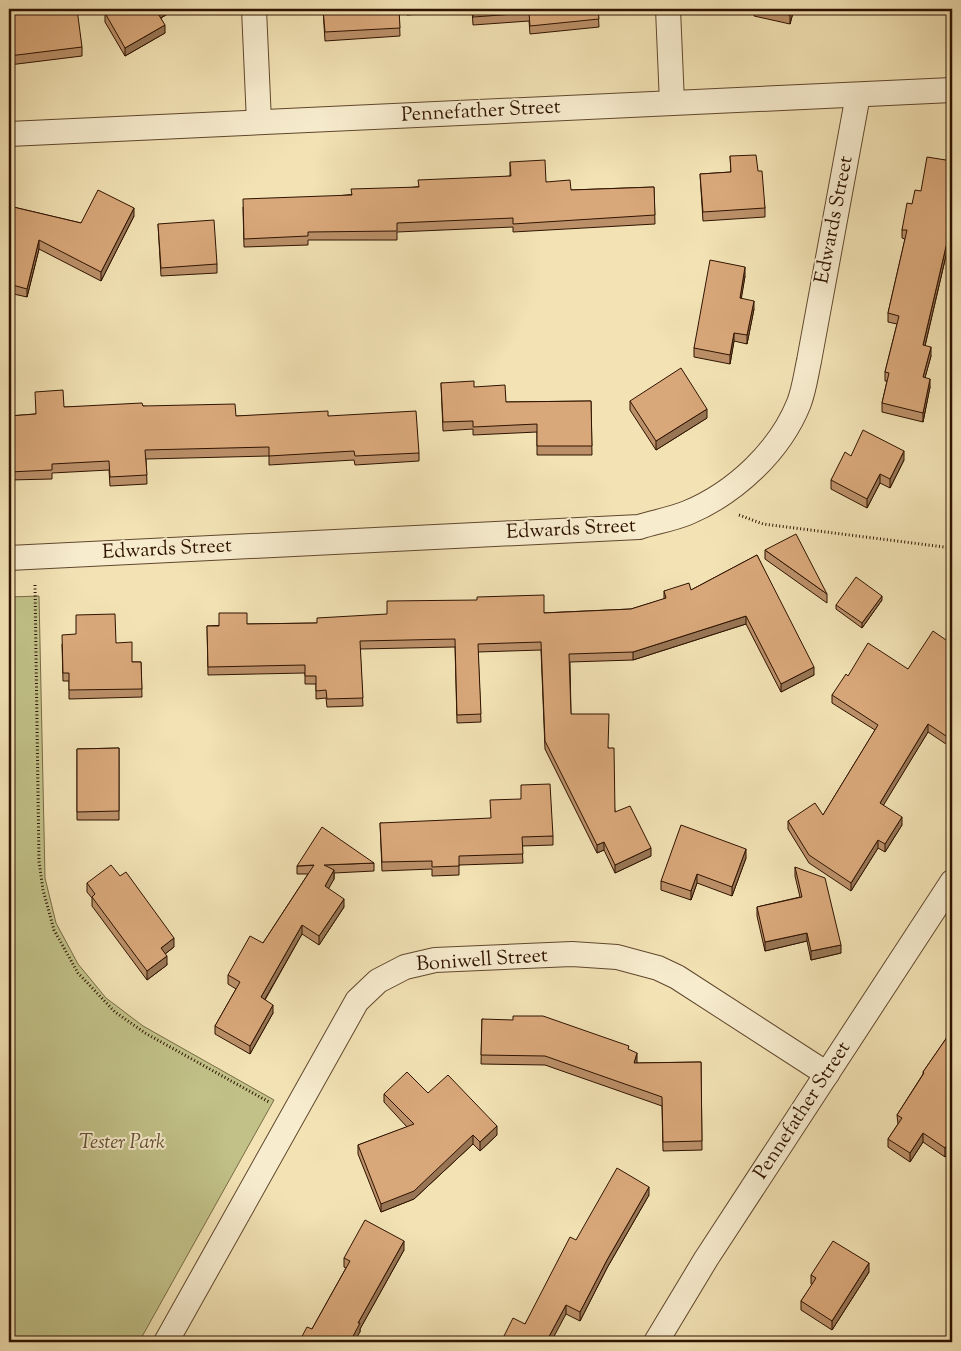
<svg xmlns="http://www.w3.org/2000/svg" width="961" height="1351" viewBox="0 0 961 1351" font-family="'Sorts Mill Goudy',serif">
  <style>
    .green { fill: #c1c188; stroke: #786a44 }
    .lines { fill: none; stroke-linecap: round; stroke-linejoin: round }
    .street-casing { stroke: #60472d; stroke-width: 26 }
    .path { stroke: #2f1300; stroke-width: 3; stroke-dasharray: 1 2.5; stroke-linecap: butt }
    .street { stroke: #f7ecce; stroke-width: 24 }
    .wall { fill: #bb9069; stroke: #2f1300 }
    .shaded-wall { fill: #987655; stroke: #2f1300 }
    .building { fill: #d9a87a; stroke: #2f1300 }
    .labels { text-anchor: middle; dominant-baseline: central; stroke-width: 4; stroke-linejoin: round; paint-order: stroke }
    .street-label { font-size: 20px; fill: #2f1300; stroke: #f7ecce }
    .park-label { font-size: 20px; font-style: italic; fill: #625030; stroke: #f7ecce }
  </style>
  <rect width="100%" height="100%" fill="#f2e2b4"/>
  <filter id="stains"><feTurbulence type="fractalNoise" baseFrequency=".004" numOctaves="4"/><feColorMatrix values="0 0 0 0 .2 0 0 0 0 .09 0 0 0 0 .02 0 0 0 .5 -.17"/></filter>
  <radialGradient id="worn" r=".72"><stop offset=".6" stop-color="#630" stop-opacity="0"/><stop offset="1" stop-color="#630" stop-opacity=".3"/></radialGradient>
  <!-- green -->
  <path class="green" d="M39,596l6,282 11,45 22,41 28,34 37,28 131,74 -135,242h-130v-745z"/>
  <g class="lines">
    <!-- street casing -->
    <g class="street-casing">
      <g id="street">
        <path d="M254,9l5,113"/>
        <path d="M668,9l4,94"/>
        <path d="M9,134l943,-44"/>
        <path d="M9,558l630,-31c16,-5 33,-8 48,-14 48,-20 93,-62 112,-110 5,-13 7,-28 10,-42l49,-266"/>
        <path d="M166,1342l191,-341 21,-20 27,-14 30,-7 137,-6 45,3 41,11 19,9 150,97"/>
        <path d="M656,1342l50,-83 246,-377"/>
      </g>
    </g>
    <!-- path -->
    <g class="path">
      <path d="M739,515l24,9 189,24"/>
      <path d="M35,585l4,276 4,29 11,40 24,43 37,39 30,21 124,69"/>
    </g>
    <!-- street -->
    <use href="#street" class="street"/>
  </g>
  <!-- wall -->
  <g class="wall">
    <path d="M9,9l73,38v9l-73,9z"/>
    <path d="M113,9h63l-15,9 4,15 -40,23 -20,-34v-9z"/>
    <path d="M323,9h76l1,27 -75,5z"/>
    <path d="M407,9h191l1,18 -69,7 -1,-13 -56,4 -1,-15 -65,5z"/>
    <path d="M747,9h47l-4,15 -36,-8v-5z"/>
    <path d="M943,9h9v5z"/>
    <path d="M730,156l28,15 7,37v9l-62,4 -3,-47 31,-2z"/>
    <path d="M952,161l-2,86h-2l-23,99 6,10 -6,21 5,10 -7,35 -41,-10v-9l5,-22h-2v-9l12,-48 -9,-2v-9l17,-74 -3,-1v-8l10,-26 9,-13z"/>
    <path d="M510,162l36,20 25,8 83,-3 1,37 -142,8v-5l-116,5v8h-89v5l-64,2 -1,-40 267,-31z"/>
    <path d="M9,206l72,17 53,-7 -33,65 -62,-32 -12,48 -18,-4z"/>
    <path d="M158,224l59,40v9l-56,3z"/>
    <path d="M745,276l-4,22 13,11 -7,35 -13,-3 -4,23 -36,-7v-9z"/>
    <path d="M441,383l33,4 32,15 85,-1 1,54h-55v-23l-64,3v-6l-30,2z"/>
    <path d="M630,401l77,17 -51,32 -26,-40z"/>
    <path d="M143,406l93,10h92l91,37v8l-64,4 -1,-5 -85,5v-9l-123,3 1,25 -37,2 -1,-16 -57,3v6l-43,1v-64l26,-2 29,-7z"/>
    <path d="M851,456l53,4 -14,28 -10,-5 -13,25 -36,-19v-9z"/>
    <path d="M765,550l62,44v9l-62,-44z"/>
    <path d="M757,555l57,120 -33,17 -35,-68 -113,36 -63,2 1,52 38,34 6,64 36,44 -36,17 -11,-23 -7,3 -52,-104 -4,-99 -63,2 3,70 -24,1 -2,-76 -95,2 3,57 -36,1 -1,-9 -10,1v-15h-11v-11l-97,2 -1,-49 40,-2 70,-1 314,-14 33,-10v-8l27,-1z"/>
    <path d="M882,600l-20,28 -26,-19v-4z"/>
    <path d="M952,637v111l-24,-16 -45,73 19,20 -17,27 -7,-4 -27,43 -42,-28 -21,-34v-8l35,-6 52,-85 -43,-27v-8l16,-19 60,-7 41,-27z"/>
    <path d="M116,643l16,19h9l1,35 -73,2v-18h-6l-1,-37z"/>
    <path d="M119,748v72h-42v-71z"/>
    <path d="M380,823l173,13v9l-31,1 1,17 -64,2v10l-27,1v-7l-50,2z"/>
    <path d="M746,858l-14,38 -35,-13 -6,17 -30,-10v-9z"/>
    <path d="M374,863v8l-40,2v6l-6,9 16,19 -25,38 -17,-11 -37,66 8,13 -23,41 -35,-20v-8l21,-37 -8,-5v-9l35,-32 45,-69h-11v-8z"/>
    <path d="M795,867l46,86 -30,7 -4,-19 -42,10 -8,-35v-9l43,-10 -5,-21z"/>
    <path d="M120,876l54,71 -9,7 2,11 -20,15 -55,-74v-8l-5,-6v-9z"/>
    <path d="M482,1019l147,31 8,12v1l64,-1 1,88 -39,1 -1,-45 -117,-41 -64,-1z"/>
    <path d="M952,1030v116l-7,11 -22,-15 -13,20 -22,-15v-8l10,-15 -1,-9 26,-41v-2z"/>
    <path d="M428,1093l69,42 -17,16 -7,-7 -59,55 -33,13 -23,-58v-9l49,-18 -23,-25v-8z"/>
    <path d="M649,1195l-42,73 -27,53 -14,-7 -41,10 51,-84z"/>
    <path d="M404,1250l-44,79v3l-48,-3 34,-61 -2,-1v-9z"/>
    <path d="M869,1272l-37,58 -31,-20v-9l11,-16 -1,-1v-9z"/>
  </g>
  <!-- shaded-wall -->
  <g class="shaded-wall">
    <path d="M162,9h14l-19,11v-8z"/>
    <path d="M792,9h2l-4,15v-9z"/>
    <path d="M165,25v8l-40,23v-8z"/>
    <path d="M134,208v8l-33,65v-9z"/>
    <path d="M952,225v9l-2,13v-9z"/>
    <path d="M948,238v9l-25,107v-9z"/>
    <path d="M39,240v9l-12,48v-8z"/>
    <path d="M745,267v9l-5,31v-9z"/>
    <path d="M754,301v8l-7,35v-9z"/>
    <path d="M734,333v8l-4,23v-9z"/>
    <path d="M931,347v9l-8,29v-8z"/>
    <path d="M930,379v8l-7,35v-9z"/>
    <path d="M707,409v9l-51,32v-9z"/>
    <path d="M904,451v9l-14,28v-9z"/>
    <path d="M880,474v9l-13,25v-9z"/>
    <path d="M882,596v4l-20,28v-5z"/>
    <path d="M746,616v8l-113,36v-8z"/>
    <path d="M814,667v8l-33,17v-8z"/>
    <path d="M928,724v8l-48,79v-8z"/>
    <path d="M902,817v8l-17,27v-8z"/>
    <path d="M878,840v8l-27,43v-8z"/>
    <path d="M604,842v8l-7,3v-8z"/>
    <path d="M651,848v8l-36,17v-8z"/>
    <path d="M746,849v9l-14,38v-9z"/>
    <path d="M334,870v9l-9,16v-9z"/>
    <path d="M697,874v9l-6,17v-9z"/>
    <path d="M344,899v8l-25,38v-9z"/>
    <path d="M302,925v9l-41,72v-9z"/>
    <path d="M807,933v8l-42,10v-9z"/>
    <path d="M174,938v9l-13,10v-9z"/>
    <path d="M841,945v8l-30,7v-9z"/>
    <path d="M167,956v9l-20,15v-9z"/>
    <path d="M273,1005v8l-23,41v-8z"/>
    <path d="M637,1053v9l-3,10v-9z"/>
    <path d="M952,1094v9l-4,-3z"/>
    <path d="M497,1126v9l-17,16v-9z"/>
    <path d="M923,1133v9l-13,20v-9z"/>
    <path d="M473,1135v9l-59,55 -33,13v-8z"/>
    <path d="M952,1137v9l-7,11v-9z"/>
    <path d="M649,1187v8l-42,73 -27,53v-9l27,-52z"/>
    <path d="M404,1241v9l-44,79v3l-6,10h-4l8,-19z"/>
    <path d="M869,1263v9l-37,58v-9z"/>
    <path d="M566,1305v9l-15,28h-5z"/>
  </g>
  <!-- building -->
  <g class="building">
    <path d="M9,9h68l5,38 -73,9z"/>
    <path d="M113,9h49l-5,3 8,13 -40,23 -20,-35z"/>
    <path d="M323,9h76l1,19 -75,4z"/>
    <path d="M473,9h125l1,10 -69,7 -1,-13 -56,4z"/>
    <path d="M762,9h30l-2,6z"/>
    <path d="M756,155l2,16h4l3,37 -62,4 -3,-38 31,-2 -1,-16z"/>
    <path d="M927,157l25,4v64l-2,13h-2l-25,107 8,2 -8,30 7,2 -7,34 -41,-10 7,-30 -4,-1 14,-56 -11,-3 19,-83h-5l5,-27 5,1 3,-14 6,1z"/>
    <path d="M545,160l1,22 24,-2 1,10 83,-3 1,28 -142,9v-6l-116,5v8l-89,1v4l-64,3 -1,-40 109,-4 -1,-6 68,-2 -1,-7 93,-4 -1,-14z"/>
    <path d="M98,190l36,18 -33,64 -62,-32 -12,49 -18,-5v-78l72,17z"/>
    <path d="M214,220l3,44 -56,4 -3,-44z"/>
    <path d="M710,260l35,7 -5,31 14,3 -7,34 -13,-2 -4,22 -36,-7z"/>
    <path d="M681,368l26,41 -51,32 -26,-40z"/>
    <path d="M474,381v6l31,-2 1,17 85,-1 1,45h-55v-22l-64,3v-6l-30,1 -2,-39z"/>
    <path d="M63,390l1,17 78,-4 1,3 92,-2 1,12 92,-5v5l88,-5 3,42 -64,3 -1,-5 -85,5v-9l-124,3 2,25 -37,2 -1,-16 -57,3v6l-43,2v-56l27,-2 -1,-22z"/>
    <path d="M863,430l41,21 -14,28 -10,-5 -13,25 -36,-19 14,-28 6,4z"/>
    <path d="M796,534l31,60 -62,-44z"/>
    <path d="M757,555l57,112 -33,17 -35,-68 -113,36 -64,2 2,60h38l-1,34h6l1,64 15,-6 21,42 -36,17 -11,-23 -7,3 -52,-104 -4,-99 -63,2 3,70 -24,1 -2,-76 -95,2 3,57 -36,1 -1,-9 -10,1v-15h-11v-11l-97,2 -1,-41h12v-13h28v11l70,-1v-5l70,-4v-13l90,-1v-3l67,-2v18l87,-4 35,-11 -2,-7 25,-8 2,7z"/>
    <path d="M856,577l26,19 -20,27 -26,-18z"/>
    <path d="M115,614l1,29 16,-1v20h9l1,27 -73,1v-17h-6l-1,-38 14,-1v-19z"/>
    <path d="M933,631l16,11 3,-5v103l-24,-16 -48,79 22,14 -17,27 -7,-4 -27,43 -42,-28 -21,-34 27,-18 8,12 55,-90 -46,-30 14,-21 2,2 20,-33 40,26z"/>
    <path d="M119,748v63l-42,1v-63z"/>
    <path d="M550,784l3,52 -31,1 1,17 -64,2v10l-27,1v-6l-50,1 -2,-39 111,-5 -1,-18 31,-1v-14z"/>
    <path d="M681,825l65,24 -14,38 -35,-13 -6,17 -30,-10z"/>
    <path d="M322,827l52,36 -50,2 10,5 -9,16 19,13 -25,37 -17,-11 -41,72 12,8 -23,41 -35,-20 25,-44 -12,-7 22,-39 13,7 51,-78 -17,1z"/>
    <path d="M111,865l9,11 6,-4 48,66 -13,10 6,8 -20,15 -55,-74 3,-3 -8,-11z"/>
    <path d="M795,867l30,11 16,67 -30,6 -4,-18 -42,9 -8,-35 45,-10z"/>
    <path d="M513,1016h30l86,30 -1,3 9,4 -3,10 67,-1 1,79 -39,1 -1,-45 -117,-41 -64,-1 1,-36 31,1z"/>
    <path d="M952,1030v64l-4,6 4,3v34l-7,11 -22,-15 -13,20 -22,-14 14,-21 -5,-3 27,-42 -1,-1z"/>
    <path d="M407,1072l21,21 20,-18 49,51 -17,16 -7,-7 -59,56 -33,13 -23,-59 56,-21 -30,-30z"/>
    <path d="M617,1168l32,19 -42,73 -27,52 -14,-7 -20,37h-45l12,-24 12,6 45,-87 6,3z"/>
    <path d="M365,1220l39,21 -46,82h2l-10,19h-51l8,-15 5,2 38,-68 -6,-3z"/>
    <path d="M833,1241l36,22 -37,58 -31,-20 15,-23 -5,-3z"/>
  </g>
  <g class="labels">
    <!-- street labels -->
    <g class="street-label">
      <text transform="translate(481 112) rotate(-3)">Pennefather Street</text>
      <text transform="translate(835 220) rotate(-79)">Edwards Street</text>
      <text transform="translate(571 530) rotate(-3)">Edwards Street</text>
      <text transform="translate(167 550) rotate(-3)">Edwards Street</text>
      <text transform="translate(482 961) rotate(-4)">Boniwell Street</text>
      <text transform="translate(803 1111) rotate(-57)">Pennefather Street</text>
    </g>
    <!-- park labels -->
    <g class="park-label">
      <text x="122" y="1143">Tester Park</text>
    </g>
  </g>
  <!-- margin -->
  <rect width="961" height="1351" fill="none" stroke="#f2e2b4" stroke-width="30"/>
  <rect x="10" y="10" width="941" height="1331" fill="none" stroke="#2f1300" stroke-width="2.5"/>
  <rect x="15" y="15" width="931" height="1321" fill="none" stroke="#2f1300"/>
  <rect width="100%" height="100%" filter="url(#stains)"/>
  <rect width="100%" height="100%" fill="url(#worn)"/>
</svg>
